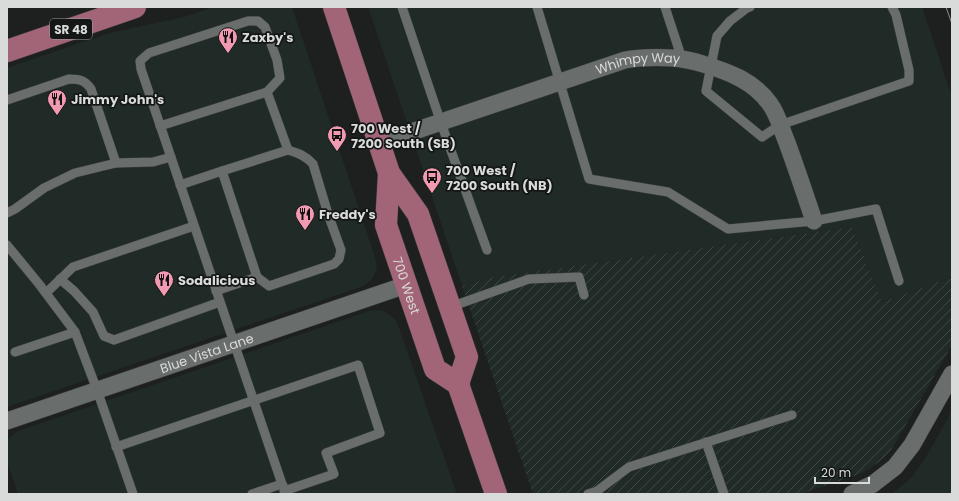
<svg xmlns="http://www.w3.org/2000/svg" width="959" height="501" viewBox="0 0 959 501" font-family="Poppins,sans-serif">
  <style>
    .built { fill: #202a27 }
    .industrial { fill: url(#industrial-furrows) }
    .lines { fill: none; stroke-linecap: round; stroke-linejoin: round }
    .service-casing { stroke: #393c3b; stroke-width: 10 }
    .minor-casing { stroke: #393c3b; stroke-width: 18 }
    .primary-casing { stroke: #393c3b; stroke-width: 23 }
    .service { stroke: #696d6c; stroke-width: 9 }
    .minor { stroke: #696d6c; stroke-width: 17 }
    .primary { stroke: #a26477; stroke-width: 22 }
    .tram { stroke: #8b8e8d; stroke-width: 1 }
    .labels { text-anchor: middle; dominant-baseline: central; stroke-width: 3.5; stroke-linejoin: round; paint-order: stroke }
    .shield { fill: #141716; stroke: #9ea09f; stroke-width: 1 }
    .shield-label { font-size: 12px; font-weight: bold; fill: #d9dbda }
    .poi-label { font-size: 13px; font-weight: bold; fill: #d9dbda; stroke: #141716; text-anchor: start }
    .street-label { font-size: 13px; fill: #d9dbda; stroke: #141716 }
  </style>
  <defs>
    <pattern id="industrial-furrows" width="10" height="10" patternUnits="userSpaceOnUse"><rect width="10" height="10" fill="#202a27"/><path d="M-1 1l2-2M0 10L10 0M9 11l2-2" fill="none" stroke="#404846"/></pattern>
  </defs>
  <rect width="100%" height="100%" fill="#1d201f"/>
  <!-- built -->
  <g class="built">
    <path d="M213,7h79l83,250 2,11 -4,10 -8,7 -7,3 -351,119v-339l102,-35 75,-16z"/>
    <path d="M368,7h554l30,90v180l-70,25 -30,-75 -364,51 -26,8z"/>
    <path d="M372,310l12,1 5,3 8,8 60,172h-439l-11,-33v-19l3,-5 8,-6z"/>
    <path d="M952,411v83h-61l18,-14 8,-10 8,-11z"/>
  </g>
  <!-- industrial -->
  <path class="industrial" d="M852,227l30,75 70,-25v68l-56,97 -7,11 -5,5 -15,11 -9,5 -59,20h-268l-71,-208 26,-8z"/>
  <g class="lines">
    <!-- service casing -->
    <g class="service-casing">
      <g id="service">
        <path d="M402,7l39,116 46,127"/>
        <path d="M537,7l52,172 79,13 60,37 86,-8 62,-12 23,72"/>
        <path d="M665,7l17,52"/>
        <path d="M750,7l-3,1 -17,13 -13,15 -11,55 56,46 18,-12 129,-44v-11l-13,-55 -4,-8"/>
        <path d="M267,92l13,-14 -3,-18 -12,-33 -7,-6h-10l-99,32 -9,8 1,8 141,415"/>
        <path d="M7,100l62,-21c10,0 16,1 22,10l25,74"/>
        <path d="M160,126l107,-34 21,58 -66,21 35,106 -41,14"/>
        <path d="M180,185l42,-14"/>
        <path d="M7,213l8,-4 29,-21 31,-15 41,-10 37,-1 18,-5"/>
        <path d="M7,245l32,39 36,48 22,58 36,104"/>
        <path d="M257,277l12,9 65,-22 5,-5 2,-9 -13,-36 -15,-50c-7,-8 -15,-11 -25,-14"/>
        <path d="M60,279l14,12 19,21 11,24 10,4 106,-38"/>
        <path d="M46,293l27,-26 121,-41"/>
        <path d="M450,307l79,-28 50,-2 5,18"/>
        <path d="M15,352l60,-20"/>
        <path d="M706,442l18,52"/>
        <path d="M116,447l242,-82 22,68 -54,20 8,21 -50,17"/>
        <path d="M252,494l30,-10 2,4"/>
        <path d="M588,494l9,-3 32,-24 163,-52"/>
      </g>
    </g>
    <!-- minor casing -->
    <g class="minor-casing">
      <g id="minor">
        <path id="s1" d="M379,143l246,-83c16,-3 32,-3 49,-2 10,1 20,3 29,6 26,8 51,17 67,40 8,11 11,24 16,36 10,27 19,54 28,81"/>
        <path id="s2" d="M7,421l399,-136"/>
        <path d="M852,494l21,-10 22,-17 17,-22 40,-71"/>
      </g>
    </g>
    <!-- primary casing -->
    <g class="primary-casing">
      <g id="primary">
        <path d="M334,7l55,166 29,41 49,143 -9,27"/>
        <path d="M7,51l128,-44"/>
        <path id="s3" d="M389,173l-3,52 49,144 23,15 38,110"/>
      </g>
    </g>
    <!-- service -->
    <use href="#service" class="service"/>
    <!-- minor -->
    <use href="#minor" class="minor"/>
    <!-- primary -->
    <use href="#primary" class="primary"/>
    <!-- tram -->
    <path class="tram" d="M946,7l6,17"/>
  </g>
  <!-- icons -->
  <defs>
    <g id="restaurant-pin" transform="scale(1)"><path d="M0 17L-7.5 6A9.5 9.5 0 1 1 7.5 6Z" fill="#f19ab1" stroke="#141716"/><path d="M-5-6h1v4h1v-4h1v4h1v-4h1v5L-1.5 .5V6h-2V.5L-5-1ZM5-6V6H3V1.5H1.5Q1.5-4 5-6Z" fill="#111"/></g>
    <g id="bus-pin" transform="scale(1)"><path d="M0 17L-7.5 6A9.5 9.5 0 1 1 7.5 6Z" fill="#f19ab1" stroke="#141716"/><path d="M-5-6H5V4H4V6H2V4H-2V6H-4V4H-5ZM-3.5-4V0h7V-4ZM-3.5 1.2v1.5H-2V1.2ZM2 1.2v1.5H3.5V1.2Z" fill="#111"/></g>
  </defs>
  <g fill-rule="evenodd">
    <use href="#restaurant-pin" x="228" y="37"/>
    <use href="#restaurant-pin" x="57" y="99"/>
    <use href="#bus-pin" x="337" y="135"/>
    <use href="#bus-pin" x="432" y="177"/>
    <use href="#restaurant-pin" x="305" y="214"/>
    <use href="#restaurant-pin" x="164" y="280"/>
  </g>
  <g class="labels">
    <!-- shield labels -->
    <rect class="shield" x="50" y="19" width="42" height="20" rx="3"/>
    <g class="shield-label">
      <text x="71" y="29">SR 48</text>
    </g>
    <!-- poi labels -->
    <g class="poi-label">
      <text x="242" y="37">Zaxby's</text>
      <text x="71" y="99">Jimmy John's</text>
      <text x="351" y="128">700 West /<tspan x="351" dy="15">7200 South (SB)</tspan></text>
      <text x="446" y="170">700 West /<tspan x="446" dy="15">7200 South (NB)</tspan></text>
      <text x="319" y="214">Freddy's</text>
      <text x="178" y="280">Sodalicious</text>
    </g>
    <!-- street labels -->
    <g class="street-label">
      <text stroke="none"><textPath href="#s1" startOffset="272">Whimpy Way</textPath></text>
      <text stroke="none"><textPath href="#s3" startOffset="116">700 West</textPath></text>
      <text stroke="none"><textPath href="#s2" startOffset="211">Blue Vista Lane</textPath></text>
    </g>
  </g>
  <!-- border -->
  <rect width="959" height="501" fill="none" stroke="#d9dbda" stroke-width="16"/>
  <!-- scale -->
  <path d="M815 477v6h54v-6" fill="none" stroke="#d9dbda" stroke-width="2"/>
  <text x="821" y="477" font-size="12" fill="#d9dbda" stroke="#141716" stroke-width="3" paint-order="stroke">20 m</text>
</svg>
